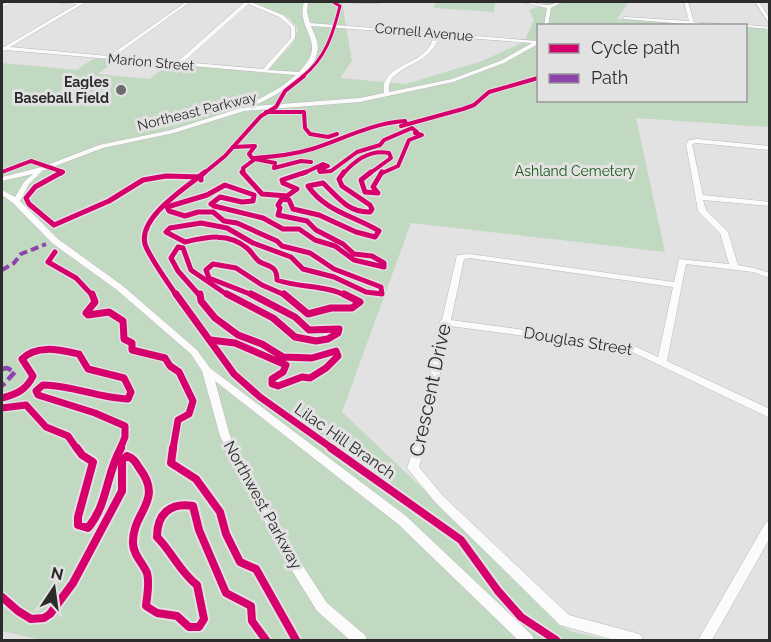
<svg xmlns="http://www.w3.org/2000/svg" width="771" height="642" viewBox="0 0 771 642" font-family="Raleway,sans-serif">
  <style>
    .green { fill: #c2d9c1 }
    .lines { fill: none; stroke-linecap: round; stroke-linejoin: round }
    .minor-casing { stroke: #b8b8b9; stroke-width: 1 }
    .minor { fill: #fbfbfb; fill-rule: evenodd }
    .quiet-far1 { stroke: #8e44ad; stroke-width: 4; stroke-dasharray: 8 4; stroke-linecap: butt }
    .quiet { stroke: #8e44ad; stroke-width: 4.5; stroke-dasharray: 10 4.5; stroke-linecap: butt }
    .cycleway-far4-casing { stroke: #e2e2e3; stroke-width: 5 }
    .cycleway-far3-casing { stroke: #e2e2e3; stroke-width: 6 }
    .cycleway-far2-casing { stroke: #e2e2e3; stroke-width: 8 }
    .cycleway-far1-casing { stroke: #e2e2e3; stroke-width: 10 }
    .cycleway-casing { stroke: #e2e2e3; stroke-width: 12 }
    .cycleway-far4 { stroke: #d6006c; stroke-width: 3 }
    .cycleway-far3 { stroke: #d6006c; stroke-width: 4 }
    .cycleway-far2 { stroke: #d6006c; stroke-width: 5 }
    .cycleway-far1 { stroke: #d6006c; stroke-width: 7 }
    .cycleway { stroke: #d6006c; stroke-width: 8 }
    .poi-dot { fill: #6c6c6c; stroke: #e2e2e3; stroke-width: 2 }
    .labels { text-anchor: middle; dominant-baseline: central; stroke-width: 6; stroke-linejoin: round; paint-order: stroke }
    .far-street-label { font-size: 14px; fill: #2c2c2c; stroke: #e2e2e3 }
    .far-poi-label { font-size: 14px; font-weight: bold; fill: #2c2c2c; stroke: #e2e2e3; text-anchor: end }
    .far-park-label { font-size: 14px; fill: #185918; stroke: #e2e2e3 }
    .street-label { font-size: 16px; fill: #2c2c2c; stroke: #e2e2e3 }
    .near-street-label { font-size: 20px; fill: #2c2c2c; stroke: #e2e2e3 }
  </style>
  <rect width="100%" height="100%" fill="#e2e2e3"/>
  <!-- green -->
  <g class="green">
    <path d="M254,2h88l10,59 -12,17 66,6 76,-23 42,-19 10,-22 -5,-10 19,-8h81l-12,17 103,6 -182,1v74h208v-73l20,2 4,9 -1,89 -133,-9 29,134 -254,-29 -69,189 75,71 142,142 14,7 36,8h-568l-39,-9v-568l75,7 17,-12 22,2 -18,14 52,5 18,-15 97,8 28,-29 5,-14 -9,-11z"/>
    <path d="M436,2h86l-27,1 -1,9 -61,-4z"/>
  </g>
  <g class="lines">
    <!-- minor casing -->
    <g class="minor-casing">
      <g id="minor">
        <path d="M9,2h4l-11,5v-2z"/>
        <path d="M50,2h36l-76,45 99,9 77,-54h4l-75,54 62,6 68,-60h5l33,13 12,12v11l-27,32 31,2c31,-31 -4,-41 5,-70h4l-1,10 3,11 228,18v3l-34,19 -51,19 -93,20 -116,9 -70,22 -71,15 -61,23 -13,13 -9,17 38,38 65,47 74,64 13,18 196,148 126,119 2,5h-16l-120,-116 -183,-143 15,55 58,107 39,60 38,32 2,5h-17l-33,-29 -37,-60 -60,-115 -18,-65 -11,-17 -74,-64 -65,-47 -39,-40 -11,-8v-5l13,7 9,-15 9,-8 -31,7v-4l40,-10 57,-22 72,-15 70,-22 10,-1 -2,-2 1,-1 31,-17 15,-12 -290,-25 -4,1v-4h2l73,-43zM248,4l31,13 12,10v11l-28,31 -80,-7zM311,26l124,9c-3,6 -5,12 -10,17 -14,14 -45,16 -41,41l-24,5 -107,8c21,-9 59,-29 64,-53 3,-10 -3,-19 -6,-27zM440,36l92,7 -32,18 -48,18 -63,13c-1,-7 1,-11 5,-16 20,-16 35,-14 46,-40z"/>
        <path d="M352,2h28l-2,1h-24z"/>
        <path d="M523,2c8,-1 17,4 25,3 5,0 8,-3 14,-3l-11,6 -3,18h-4l3,-18z"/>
        <path d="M684,2h4l6,20 45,4h-29l-85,-7 -2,-1 2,-1 64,4z"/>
        <path d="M755,2h4l11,17v6z"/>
        <path d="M746,25l24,2v2l-24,-2 -2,-1z"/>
        <path d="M697,139l73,7v4l-73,-7 -5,1 11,51 67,7v4l-67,-6 3,10 22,22 10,33 16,3 16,5v5l-17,-6 -67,-8 -19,97 103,48v9l-142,-68 -178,-24 -24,116 -7,25 24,29 126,119 67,18 5,2 2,5h-29l-54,-15 -125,-123 -28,-34 9,-26 25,-118 -2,-2 3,-2 15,-65 12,-1 205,28 5,-23 50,5 -9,-31 -22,-22 -12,-67 3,-4zM469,258l204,29 -15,70 -28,-13 -179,-24 13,-61z"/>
        <path d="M770,521v17l-58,102h-14l68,-118z"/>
      </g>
    </g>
    <!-- minor -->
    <use href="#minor" class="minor"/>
    <!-- quiet-far1 -->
    <path class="quiet-far1" d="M2,270l12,-7 7,-9 25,-10"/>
    <!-- quiet -->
    <path class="quiet" d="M2,369l5,-1 8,4 -13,14"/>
    <!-- cycleway-far4 casing -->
    <g class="cycleway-far4-casing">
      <path id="cycleway-far4" d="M302,77c24,-19 31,-43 38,-71l-7,-4"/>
    </g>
    <!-- cycleway-far3 casing -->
    <g class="cycleway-far3-casing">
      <g id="cycleway-far3">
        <path d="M266,112h38l1,16 5,6 18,3 9,-3"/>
        <path d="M401,126l62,-17 11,-4 15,-13 49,-14"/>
        <path d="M233,147l22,-1 -6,8 3,4c20,-1 40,-3 60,-9 31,-10 60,-26 93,-28l1,3"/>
        <path d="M2,172l29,-11 32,11 -3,2"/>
        <path d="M203,174l22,-18 36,-40 15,-9 9,-16 19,-15"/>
        <path d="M244,174l-1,-6 12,-9 20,4 -1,5 27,-7 10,1"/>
        <path d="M302,174l21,-10 5,2 -9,4 1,2 11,-1 26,-19 23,-7 4,-5 28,-12 5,4 -2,1 7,2 -13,5 -11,26 -18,8"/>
        <path d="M343,174c12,-14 27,-25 46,-21l2,5 -22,16"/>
      </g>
    </g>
    <!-- cycleway-far2 casing -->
    <g class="cycleway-far2-casing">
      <g id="cycleway-far2">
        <path d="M62,172l-27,15 -9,11 3,6 25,21 55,-24 34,-21 23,-4 35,1v3"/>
        <path d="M242,172l20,22 25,2 10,-7 -14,-6 -1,-3 24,-8"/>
        <path d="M344,172l-5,7 3,7 28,19 2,4 -2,3c-22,1 -32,-15 -47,-29l-15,3c17,25 46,30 71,45l-4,6 -19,-5 -37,-17 -26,-6 -4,-9 -7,-1 -4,6 2,3 -2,7 29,6 9,9 27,14 11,10 18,2 12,7v4l-30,-7 -19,-14 -20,-6 -16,-11h-16l-20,-11 -49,-12 -3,-2 9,-7 22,5 11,-1 1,-6 -29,-10 -18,10 -40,12 2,4 16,5 13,-4h15l11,9 13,2 40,18 5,5 28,7 24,16 47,18 1,7 -16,-2 -32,-15 -31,-8 -12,-12 -38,-14 -26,-15 -26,-5 -31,5 -4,4 19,10c22,-5 43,-10 62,6 5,4 8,11 13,14 10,5 17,4 17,18 23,8 49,5 70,16"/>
        <path d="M371,172l-10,8 4,12 13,1 -5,-6 9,-15"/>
        <path d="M55,252l-7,10 28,16 17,18"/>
        <path d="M177,296c-7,-10 -29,-42 -32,-52 -7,-27 42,-57 60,-72"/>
        <path d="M200,296l-22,-25 -7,-13 7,-11 5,1 8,22 38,26"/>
        <path d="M255,296l-46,-18 -3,-8 7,-6 23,4 26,17 25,11"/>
      </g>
    </g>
    <!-- cycleway-far1 casing -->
    <g class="cycleway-far1-casing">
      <g id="cycleway-far1">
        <path d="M92,294l3,8 -9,11 2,2 21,-3 14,9 1,18 8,4v7l33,8 5,8 9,6 14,29 -4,13 -11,6 -5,29"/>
        <path d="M176,294l58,80 26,23 73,52"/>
        <path d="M200,294l1,7 14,17 23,17 24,9 21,13 29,1 24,-7 2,5 -12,12 -16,10 -8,-1 -24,9 -6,-2v-5l11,-7 3,-7 -51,-22 -25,-3"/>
        <path d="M227,294l46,24 22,19 21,4 12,-2 10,-6 1,-4 -30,1 -14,-13 -44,-23"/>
        <path d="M284,294l24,20 23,-6h21l8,-6 -16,-8"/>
        <path d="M2,398c15,-4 24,-8 31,-22l-11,-17c15,-15 38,-9 57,-5l9,15 36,9 7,14 -3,7c-29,-1 -57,-14 -85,-14l-7,6 2,4 57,18 30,13v11l-5,12"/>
        <path d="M2,408l24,-3 20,22 22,9 9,13"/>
      </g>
    </g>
    <!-- cycleway casing -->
    <g class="cycleway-casing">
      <g id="cycleway">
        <path d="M77,448l5,7 11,7 -15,55v8l10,3c20,-24 18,-54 33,-80"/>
        <path d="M173,448l-2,15 25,16 24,33 6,22 14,28 16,7 40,71"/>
        <path d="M331,448l130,92 37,51 23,26 35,23"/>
        <path d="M2,597l16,14 13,8 13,-1 6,-4 23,-31 49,-92v-31l5,-4c7,2 9,7 13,13 24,32 -8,43 -7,74 0,12 10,20 14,30 3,11 0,22 -1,33l11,7 20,3 12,11h10l5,-8 -7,-34c-17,-13 -25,-33 -40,-48 0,-23 13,-35 36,-31l6,24 27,63 25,13 1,15 14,19"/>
      </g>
    </g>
    <!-- cycleway-far4 -->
    <use href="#cycleway-far4" class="cycleway-far4"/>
    <!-- cycleway-far3 -->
    <use href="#cycleway-far3" class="cycleway-far3"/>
    <!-- cycleway-far2 -->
    <use href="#cycleway-far2" class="cycleway-far2"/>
    <!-- cycleway-far1 -->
    <use href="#cycleway-far1" class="cycleway-far1"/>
    <!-- cycleway -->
    <use href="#cycleway" class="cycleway"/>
  </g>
  <!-- markers -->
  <circle class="poi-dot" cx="121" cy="90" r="6"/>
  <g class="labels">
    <!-- far-street labels -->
    <g class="far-street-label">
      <text transform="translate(424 32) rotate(5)">Cornell Avenue</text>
      <text transform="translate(151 62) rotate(5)">Marion Street</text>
      <text transform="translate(197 111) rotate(-14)">Northeast Parkway</text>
    </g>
    <!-- far-poi labels -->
    <g class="far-poi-label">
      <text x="109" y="82">Eagles<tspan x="109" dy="16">Baseball Field</tspan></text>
    </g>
    <!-- far-park labels -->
    <g class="far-park-label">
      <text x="575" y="171">Ashland Cemetery</text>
    </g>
    <!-- street labels -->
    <g class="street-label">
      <text transform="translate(578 341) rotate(9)">Douglas Street</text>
      <text transform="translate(345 441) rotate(35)">Lilac Hill Branch</text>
      <text transform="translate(263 505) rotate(61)">Northwest Parkway</text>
    </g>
    <!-- near-street labels -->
    <g class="near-street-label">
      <text transform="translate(430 390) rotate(-78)">Crescent Drive</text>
    </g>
  </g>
  <!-- border -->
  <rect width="771" height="642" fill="none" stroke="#2c2c2c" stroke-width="6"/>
  <!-- legend -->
  <rect x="537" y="24" width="210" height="78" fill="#e2e2e3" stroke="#99999a" stroke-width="1.5"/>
  <rect x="549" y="44" width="30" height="9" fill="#d6006c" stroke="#99999a" stroke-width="1.5"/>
  <text x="591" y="54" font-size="18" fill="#2c2c2c">Cycle path</text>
  <rect x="549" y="74" width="30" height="9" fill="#8e44ad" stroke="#99999a" stroke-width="1.5"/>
  <text x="591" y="84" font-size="18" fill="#2c2c2c">Path</text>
  <!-- north arrow -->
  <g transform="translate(54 588) rotate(13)" stroke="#e2e2e3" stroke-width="4.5" paint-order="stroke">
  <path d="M0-4.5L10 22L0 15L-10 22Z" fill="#2c2c2c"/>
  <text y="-9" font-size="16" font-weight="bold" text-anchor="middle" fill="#2c2c2c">N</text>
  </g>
</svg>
